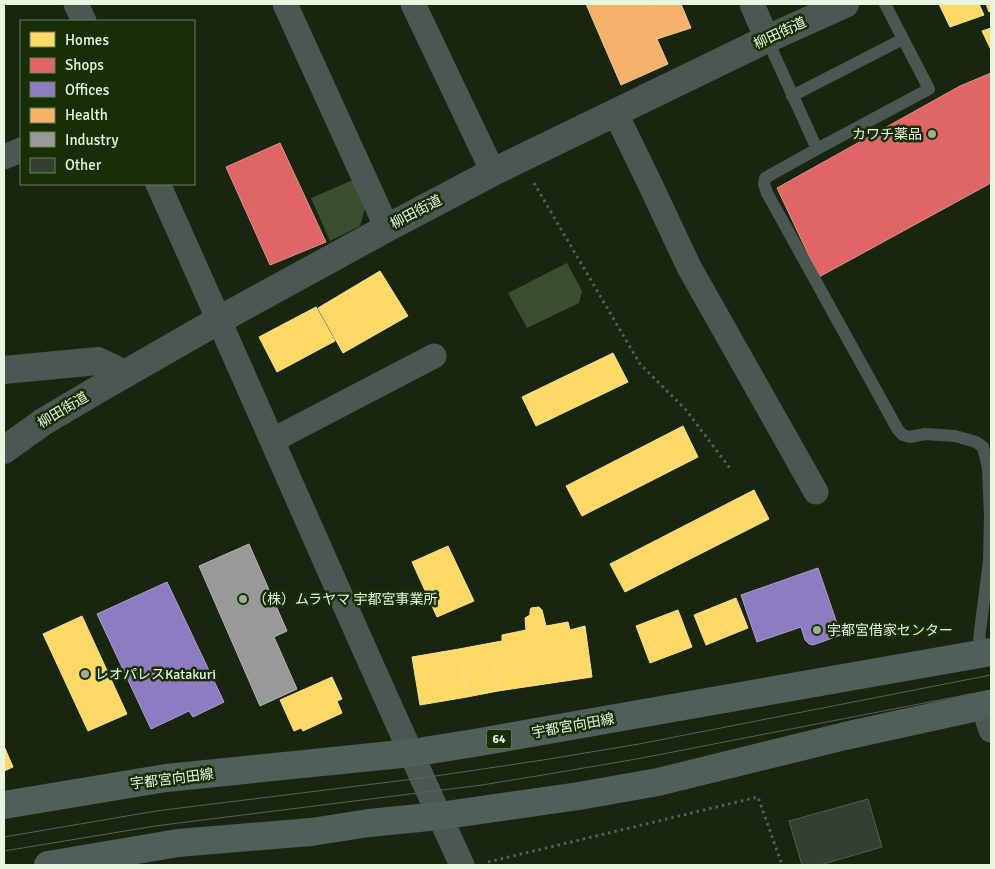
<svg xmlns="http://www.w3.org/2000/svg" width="995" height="869" viewBox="0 0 995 869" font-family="Signika,'Noto Sans JP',sans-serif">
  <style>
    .green { fill: #3b4e2f }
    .homes { fill: #ffd966; stroke: #f8e28a }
    .shops { fill: #e06666; stroke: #e2918a }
    .offices { fill: #8e7cc3; stroke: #a9a1cb }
    .health { fill: #f6b26b; stroke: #f2c68e }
    .industry { fill: #999; stroke: #b0b5ae }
    .building { fill: #324030; stroke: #4f5f4e }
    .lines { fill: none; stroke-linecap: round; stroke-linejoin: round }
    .path { stroke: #545f57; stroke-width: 3; stroke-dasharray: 2.5 4; stroke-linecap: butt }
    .service { stroke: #4a5753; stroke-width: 12 }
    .minor { stroke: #4a5753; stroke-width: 25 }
    .tertiary { stroke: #4a5753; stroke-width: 28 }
    .primary { stroke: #4f5f59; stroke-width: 28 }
    .tram { stroke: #576258; stroke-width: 1 }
    .poi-dot { fill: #9fad96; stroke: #182f06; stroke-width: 2 }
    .labels { text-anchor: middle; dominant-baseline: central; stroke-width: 5; stroke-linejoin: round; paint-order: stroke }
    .shield { fill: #182f06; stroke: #a9ba9d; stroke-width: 1 }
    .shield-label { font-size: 12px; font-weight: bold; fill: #e7f6de }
    .street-label { font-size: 14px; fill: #e7f6de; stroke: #182f06 }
    .poi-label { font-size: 14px; fill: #e7f6de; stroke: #182f06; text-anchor: start }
  </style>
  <rect width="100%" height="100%" fill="#19260f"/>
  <!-- green -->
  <g class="green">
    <path d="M353,180l13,25 -6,21 -30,15 -19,-43z"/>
    <path d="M567,263l15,28 -3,12 -52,25 -19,-35z"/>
  </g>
  <!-- homes -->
  <g class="homes">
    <path d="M939,4h40l5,11 -34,12z"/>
    <path d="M986,4h5v7l-2,1z"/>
    <path d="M991,28v22l-9,-19z"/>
    <path d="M380,271l28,45 -65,37 -25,-45z"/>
    <path d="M316,307l19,34 -58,31 -18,-35z"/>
    <path d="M613,353l15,29 -92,44 -14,-29z"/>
    <path d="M683,426l15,31 -116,59 -16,-30z"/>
    <path d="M754,490l15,29 -144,73 -15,-28z"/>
    <path d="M448,546l26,55 -37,16 -25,-55z"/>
    <path d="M736,598l12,30 -42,17 -12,-30z"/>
    <path d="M539,607l3,3 4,16 22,-4 2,8 15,-4 7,51 -94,14 -7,-48 11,-2v-6l24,-5 -1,-12 5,-3v-4l1,-3z"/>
    <path d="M678,610l14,37 -42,16 -14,-37z"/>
    <path d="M82,616l45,98 -39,17 -45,-97z"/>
    <path d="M491,643l7,48 -31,6 -8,-48z"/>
    <path d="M459,649l8,48 -47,8 -8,-48z"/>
    <path d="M332,677l10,22 -5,2 5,12 -39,18 -2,-3 -7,3 -14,-31z"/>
    <path d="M4,746l9,21 -9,4z"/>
  </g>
  <!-- shops -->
  <g class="shops">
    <path d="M991,73v110l-172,94 -42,-89 183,-102z"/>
    <path d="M280,143l46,99 -56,23 -44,-98z"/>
  </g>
  <!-- offices -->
  <g class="offices">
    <path d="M818,568l23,67 -28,10 -4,-1 -4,-4 -4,-13 -44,15 -16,-47z"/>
    <path d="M167,582l57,120 -31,15 -4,-6 -38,18 -54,-115z"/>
  </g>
  <!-- health -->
  <path class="health" d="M586,4h66l1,2 7,-2h21l10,24 -34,11 11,25 -47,21z"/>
  <!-- industry -->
  <path class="industry" d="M249,544l38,87 -13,6 23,52 -37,17 -61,-140z"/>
  <!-- building -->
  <path class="building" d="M868,799l14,48 -62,18h-18l-13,-44z"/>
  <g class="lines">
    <!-- path -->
    <g class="path">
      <path d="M534,183l106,181 46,46 46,61"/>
      <path d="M488,862l270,-65 24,68"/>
    </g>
    <!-- service -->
    <g class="service">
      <path d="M767,39l50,110 -52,29 -1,6 3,9 131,237 5,5 7,2 15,-3 30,2 21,6 7,5 5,21 2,48 -1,45 -9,70 -2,23"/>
      <path d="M792,96l111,-57"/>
      <path d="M817,149l112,-60 -44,-85"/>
    </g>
    <!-- minor -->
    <g class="minor">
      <path d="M76,4l8,17"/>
      <path d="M285,4l102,224"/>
      <path d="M413,4l80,168"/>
      <path d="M752,4l15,35"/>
      <path d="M615,112l36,74 38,81 127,225"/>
      <path d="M4,157l17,-7"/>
      <path d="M158,184c102,226 200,456 304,681"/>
      <path d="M273,440l161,-84"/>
      <path d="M983,706l8,24"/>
    </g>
    <!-- tertiary -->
    <g class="tertiary">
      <path d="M4,370l94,-9 27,13"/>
      <path d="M4,450l39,-28 54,-32 122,-70 168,-92 106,-56 274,-133 78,-35"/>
    </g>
    <!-- primary -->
    <g class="primary">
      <path d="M4,805l162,-27 245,-25 63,-10 517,-91"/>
      <path d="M48,865l130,-22 133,-11 58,-9 70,-7 140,-20 79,-14 187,-46 146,-32"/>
    </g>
    <!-- tram -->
    <g class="tram">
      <path d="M4,837l152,-26 266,-33 121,-18 96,-16 352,-69"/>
      <path d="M4,851l151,-25 327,-41 61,-10 99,-17 349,-68"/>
    </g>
  </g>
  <!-- markers -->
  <g class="poi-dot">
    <circle cx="932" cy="134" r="5"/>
    <circle cx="243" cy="599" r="5"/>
    <circle cx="817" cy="630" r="5"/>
    <circle cx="85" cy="674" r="5"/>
  </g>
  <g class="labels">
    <!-- shield labels -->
    <rect class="shield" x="486.5" y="729.5" width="25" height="19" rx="4"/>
    <g class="shield-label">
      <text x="499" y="739">64</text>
    </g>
    <!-- street labels -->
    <g class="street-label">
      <text transform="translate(780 33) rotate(-25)">柳田街道</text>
      <text transform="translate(416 212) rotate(-28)">柳田街道</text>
      <text transform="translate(63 410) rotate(-31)">柳田街道</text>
      <text transform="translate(573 726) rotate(-10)">宇都宮向田線</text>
      <text transform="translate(172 779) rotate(-7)">宇都宮向田線</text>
    </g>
    <!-- poi labels -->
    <g class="poi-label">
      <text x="922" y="134" text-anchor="end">カワチ薬品</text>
      <text x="253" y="599">（株）ムラヤマ 宇都宮事業所</text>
      <text x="827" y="630">宇都宮借家センター</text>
      <text x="95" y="674">レオパレスKatakuri</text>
    </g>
  </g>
  <!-- border -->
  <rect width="995" height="869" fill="none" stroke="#e7f6de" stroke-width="10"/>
  <!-- legend -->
  <rect x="20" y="20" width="175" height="165" fill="#182f06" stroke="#6b7f5c"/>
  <rect x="30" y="32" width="25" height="15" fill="#ffd966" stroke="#6b7f5c"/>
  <text x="65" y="45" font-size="15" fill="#e7f6de">Homes</text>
  <rect x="30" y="58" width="25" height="15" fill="#e06666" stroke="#6b7f5c"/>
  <text x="65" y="70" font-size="15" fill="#e7f6de">Shops</text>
  <rect x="30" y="82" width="25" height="15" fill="#8e7cc3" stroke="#6b7f5c"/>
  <text x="65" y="95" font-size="15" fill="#e7f6de">Offices</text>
  <rect x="30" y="108" width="25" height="15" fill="#f6b26b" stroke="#6b7f5c"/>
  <text x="65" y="120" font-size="15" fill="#e7f6de">Health</text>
  <rect x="30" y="132" width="25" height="15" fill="#999999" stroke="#6b7f5c"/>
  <text x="65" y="145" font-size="15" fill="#e7f6de">Industry</text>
  <rect x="30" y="158" width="25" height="15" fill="#324030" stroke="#6b7f5c"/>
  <text x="65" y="170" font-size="15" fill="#e7f6de">Other</text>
</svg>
